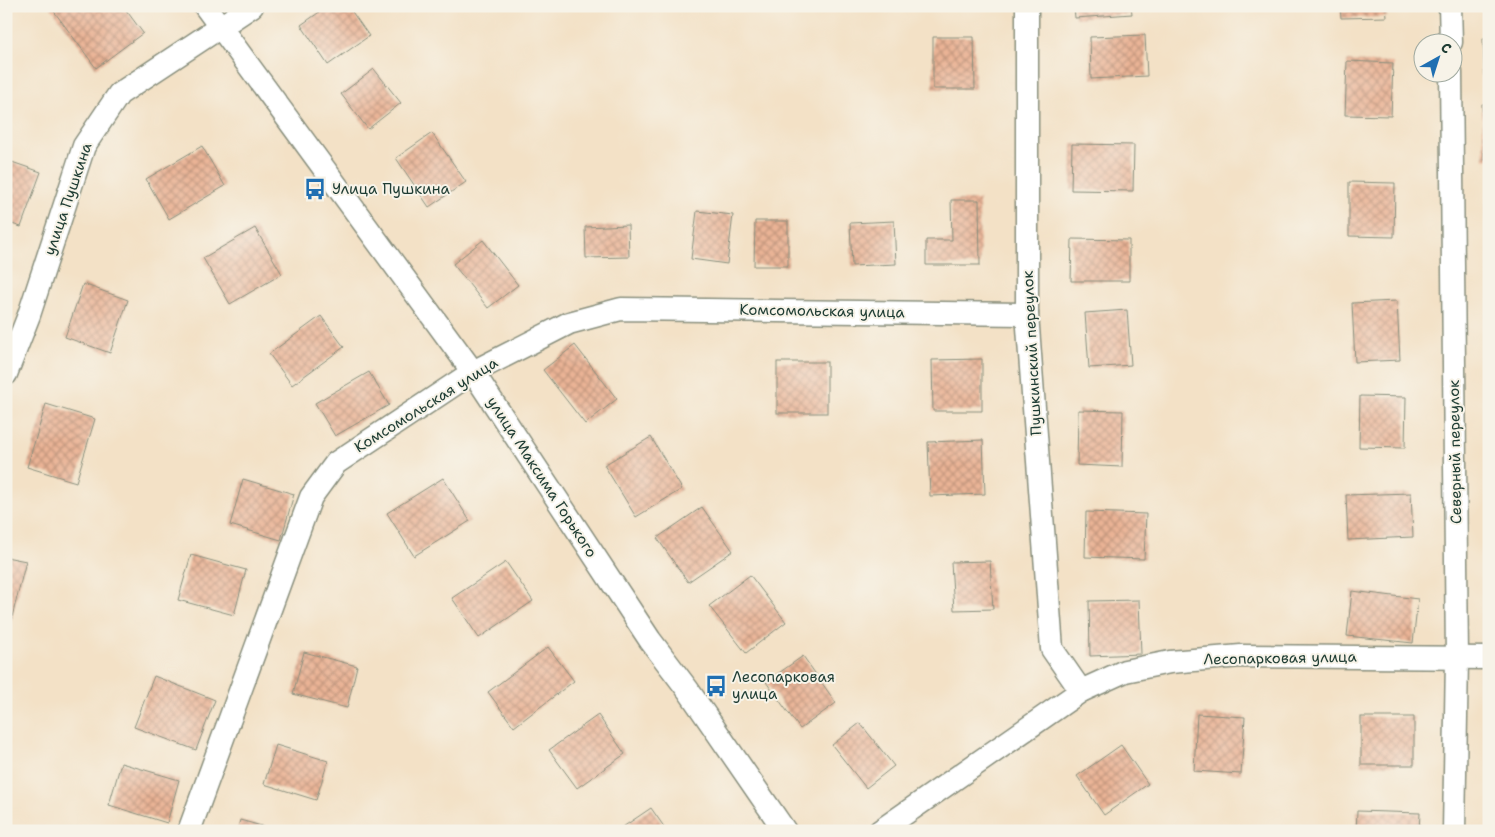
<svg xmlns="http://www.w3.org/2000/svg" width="1495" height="837" viewBox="0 0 1495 837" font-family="'Shantell Sans',sans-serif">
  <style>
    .building { fill: url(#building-cross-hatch) }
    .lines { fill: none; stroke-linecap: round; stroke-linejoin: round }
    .minor-casing { stroke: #898f7d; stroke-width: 25 }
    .minor { stroke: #fff; stroke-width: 22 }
    .labels { text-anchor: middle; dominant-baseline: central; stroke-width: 4; stroke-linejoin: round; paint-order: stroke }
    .poi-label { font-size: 15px; fill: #1f3d34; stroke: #f7f3e8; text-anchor: start }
    .street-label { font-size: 15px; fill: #1f3d34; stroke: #f7f3e8 }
  </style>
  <defs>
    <pattern id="building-cross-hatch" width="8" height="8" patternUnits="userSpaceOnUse" patternTransform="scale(1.25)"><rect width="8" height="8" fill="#eab395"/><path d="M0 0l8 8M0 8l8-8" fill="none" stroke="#bd937a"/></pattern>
  </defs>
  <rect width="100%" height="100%" fill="#f7f3e8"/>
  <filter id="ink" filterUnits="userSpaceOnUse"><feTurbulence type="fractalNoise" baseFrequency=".02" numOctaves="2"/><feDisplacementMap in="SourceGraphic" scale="10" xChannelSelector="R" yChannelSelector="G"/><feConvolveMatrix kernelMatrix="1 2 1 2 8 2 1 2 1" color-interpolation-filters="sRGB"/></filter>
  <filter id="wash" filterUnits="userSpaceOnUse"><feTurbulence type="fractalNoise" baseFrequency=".0096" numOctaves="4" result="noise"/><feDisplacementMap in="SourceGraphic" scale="20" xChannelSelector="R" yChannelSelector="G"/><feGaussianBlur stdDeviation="1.12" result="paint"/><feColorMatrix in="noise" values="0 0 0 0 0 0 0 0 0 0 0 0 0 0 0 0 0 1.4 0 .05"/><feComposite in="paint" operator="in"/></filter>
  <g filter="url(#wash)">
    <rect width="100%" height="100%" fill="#f3e1c6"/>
    <g id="blocks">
      <!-- building -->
      <g class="building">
        <path d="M50,6h73l20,27 -47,35z"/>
        <path d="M328,6h20l21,30 -41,29 -27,-40z"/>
        <path d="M1074,6h57l1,8 -57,4z"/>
        <path d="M1340,6h46l1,11 -46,1z"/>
        <path d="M1145,35l2,41 -56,3 -1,-42z"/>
        <path d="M933,37h41l1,52h-42z"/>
        <path d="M1483,39h6v51h-4z"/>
        <path d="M1347,61l46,2 -2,53 -46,-1z"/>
        <path d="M374,69l27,34 -33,26 -27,-35z"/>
        <path d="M1482,104h7v55l-5,1z"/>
        <path d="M432,133l34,49 -37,25 -33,-49z"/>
        <path d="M1072,144l62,1 -1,46 -62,-1z"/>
        <path d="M202,146l23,40 -56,33 -23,-40z"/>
        <path d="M6,160l35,12 -20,55 -15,-5z"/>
        <path d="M1349,182l46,1 -1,54 -45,-1z"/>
        <path d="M951,200h28l1,65h-54v-25h26z"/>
        <path d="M1486,204h3v34h-2z"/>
        <path d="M697,211l36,4 -6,49 -36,-5z"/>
        <path d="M755,221h33v45h-34z"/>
        <path d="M894,221l2,43 -44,2 -2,-43z"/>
        <path d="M628,225l1,32 -43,1 -1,-31z"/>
        <path d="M255,228l27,46 -52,30 -27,-46z"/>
        <path d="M1072,239l57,1v41h-58z"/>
        <path d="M483,240l35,45 -30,23 -35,-44z"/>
        <path d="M83,284l45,16 -18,53 -45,-16z"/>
        <path d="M1397,301l3,59 -45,2 -3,-59z"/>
        <path d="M1127,310l4,55 -42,3 -4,-55z"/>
        <path d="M321,316l23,31 -52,38 -23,-31z"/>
        <path d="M575,345l42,54 -32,25 -42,-54z"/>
        <path d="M982,359v52h-49l-1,-51z"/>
        <rect x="777" y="362" width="50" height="51"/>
        <path d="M369,372l20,33 -54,31 -20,-33z"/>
        <path d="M1360,396l46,1 -1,51 -46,-1z"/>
        <path d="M46,404l49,15 -19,63 -49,-15z"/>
        <path d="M1078,410l45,1 -1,56 -45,-2z"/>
        <path d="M651,437l31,52 -46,28 -32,-52z"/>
        <path d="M983,440l2,54 -55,2 -2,-54z"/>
        <path d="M443,478l27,43 -56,35 -27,-43z"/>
        <path d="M243,479l51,15 -13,46 -51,-15z"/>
        <path d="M1411,493l2,44 -65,3 -2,-45z"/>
        <path d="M702,507l31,44 -45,31 -31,-44z"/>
        <path d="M1086,512l60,2 -2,45 -59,-2z"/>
        <path d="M191,555l55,15 -12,45 -56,-15z"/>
        <path d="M6,557l20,4 -17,68 -3,-1z"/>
        <path d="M990,561l3,48 -39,1 -3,-48z"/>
        <path d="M506,562l27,39 -54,37 -27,-40z"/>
        <path d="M750,575l36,47 -40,31 -37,-47z"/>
        <path d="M1352,591l66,8 -5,44 -66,-7z"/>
        <path d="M1139,600l2,54 -51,2 -1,-55z"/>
        <path d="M548,647l26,34 -60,46 -26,-35z"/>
        <path d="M304,652l53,14 -10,42 -54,-14z"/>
        <path d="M803,656l33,47 -36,26 -34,-47z"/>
        <path d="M154,676l61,24 -19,50 -62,-23z"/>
        <path d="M1197,714l48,3 -4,57 -47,-3z"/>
        <path d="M598,715l27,39 -48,34 -28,-38z"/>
        <rect x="1361" y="717" width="53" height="48"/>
        <path d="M860,723l34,43 -28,22 -34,-43z"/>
        <path d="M276,745l52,16 -12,39 -52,-16z"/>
        <path d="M1121,745l27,39 -44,31 -27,-39z"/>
        <path d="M121,763l58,17 -12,43 -58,-18z"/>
        <path d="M651,808l16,23h-50z"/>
        <path d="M1357,811l63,2 -1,18h-63z"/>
        <path d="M240,820l36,10v1h-39z"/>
      </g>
    </g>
  </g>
  <g filter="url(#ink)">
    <use href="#blocks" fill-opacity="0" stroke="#898f7d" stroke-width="1"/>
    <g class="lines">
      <!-- minor casing -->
      <g class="minor-casing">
        <g id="minor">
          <path d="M205,6l268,366 177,268 38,50 97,141"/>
          <path d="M1027,6v308l25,335 29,42"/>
          <path d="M1450,6l1,36"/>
          <path d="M1451,72l6,586 -3,173"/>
          <path d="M6,374l23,-59 55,-169 35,-52 133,-88"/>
          <path d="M189,831l122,-334 25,-34 137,-91 96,-49 52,-14 406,5"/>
          <path d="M880,831l201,-140 44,-20 45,-9 71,-6 248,2"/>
        </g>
      </g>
      <!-- minor -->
      <use href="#minor" class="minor"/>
    </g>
  </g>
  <!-- icons -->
  <defs>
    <g id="bus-bare" transform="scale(1.725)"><path d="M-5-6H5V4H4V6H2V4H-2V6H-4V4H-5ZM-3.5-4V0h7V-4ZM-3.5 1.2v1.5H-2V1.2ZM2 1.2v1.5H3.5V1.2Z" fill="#1f6fb2" stroke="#f7f3e8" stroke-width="2.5" paint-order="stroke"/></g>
  </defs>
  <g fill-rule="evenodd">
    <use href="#bus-bare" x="315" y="189"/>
    <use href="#bus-bare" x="716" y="686"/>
  </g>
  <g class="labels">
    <!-- poi labels -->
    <g class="poi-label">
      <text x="332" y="189">Улица Пушкина</text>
      <text x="732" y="677">Лесопарковая<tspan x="732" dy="17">улица</tspan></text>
    </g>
    <!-- street labels -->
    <g class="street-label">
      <text transform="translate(68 199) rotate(-71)">улица Пушкина</text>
      <text transform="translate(822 311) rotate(1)">Комсомольская улица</text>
      <text transform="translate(1032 353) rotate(-93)">Пушкинский переулок</text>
      <text transform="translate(426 405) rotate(-32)">Комсомольская улица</text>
      <text transform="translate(1455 452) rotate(-91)">Северный переулок</text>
      <text transform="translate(542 477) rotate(57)">улица Максима Горького</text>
      <text transform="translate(1280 658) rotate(-1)">Лесопарковая улица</text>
    </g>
  </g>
  <!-- margin -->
  <rect width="1495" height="837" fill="none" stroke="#f7f3e8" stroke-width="25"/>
  <!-- north arrow -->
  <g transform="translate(1438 58) rotate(39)"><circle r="24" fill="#f7f3e8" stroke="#a1aaa0"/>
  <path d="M0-4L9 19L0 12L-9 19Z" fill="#1f6fb2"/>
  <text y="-8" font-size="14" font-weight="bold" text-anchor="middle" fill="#1f3d34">С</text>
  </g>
</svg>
